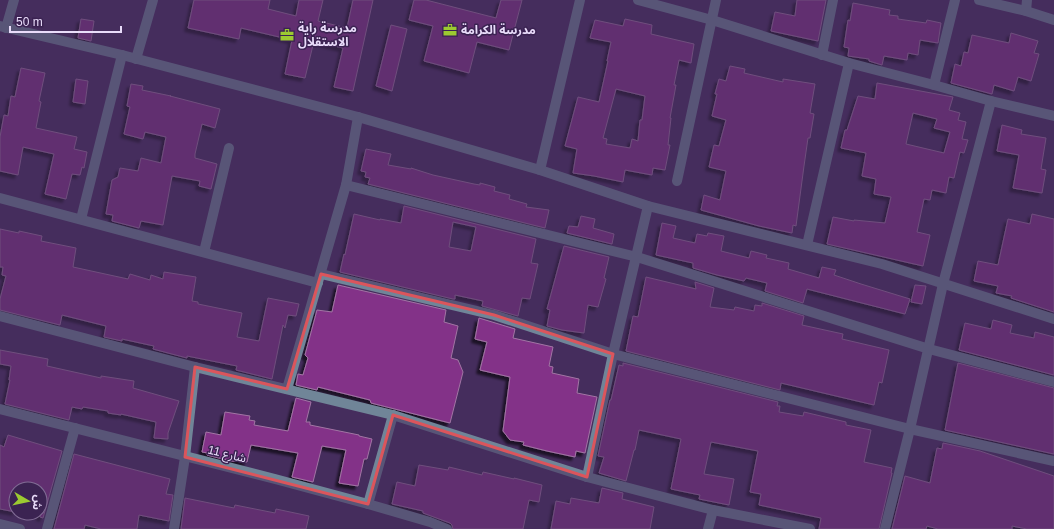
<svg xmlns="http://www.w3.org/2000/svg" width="1054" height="529" viewBox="0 0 1054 529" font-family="Helvetica,'Noto Sans Arabic',sans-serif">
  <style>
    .building { fill: #833188; stroke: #a275a4; fill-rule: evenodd; filter: url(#shadow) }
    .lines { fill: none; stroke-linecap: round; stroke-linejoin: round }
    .minor { stroke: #708598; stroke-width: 10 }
    .marked { fill: none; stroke: #db555c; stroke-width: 3; stroke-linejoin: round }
    .labels { text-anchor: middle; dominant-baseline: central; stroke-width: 3; stroke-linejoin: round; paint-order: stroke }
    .poi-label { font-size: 12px; font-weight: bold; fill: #e9dcfa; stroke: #3b2352; text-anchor: start }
    .street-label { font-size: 12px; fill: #e9dcfa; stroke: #3b2352 }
  </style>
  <defs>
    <filter id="shadow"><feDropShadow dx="-3.5" dy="3.5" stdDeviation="1" flood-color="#0009"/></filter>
  </defs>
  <rect width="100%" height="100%" fill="#452d5d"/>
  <!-- building -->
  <g class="building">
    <path d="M194,0h76l-2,9 28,7 3,-16h24l-5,21 29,7 6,-28h20l-20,91 -19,-4 9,-39 -29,-7 -9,37 -20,-4 7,-34 -51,-12 -2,11 -51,-11z"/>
    <path d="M414,0h12l70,18 5,-18h21l-13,50 -32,-8 -8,31 -45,-12 9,-35 -24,-6z"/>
    <path d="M797,0h29l-8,41 -47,-10 4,-19 20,4z"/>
    <path d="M853,3l37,7 -1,5 9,1v3l28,4 1,-3 14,3 -3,20 -18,-3 -2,15 -10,-2 -1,7 -23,-4 -2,9 -13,-4v-2l-21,-3 1,-8 -5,-1 4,-27 2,1z"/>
    <path d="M81,19l13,2 -3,20 -13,-3z"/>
    <path d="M625,19l27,6 -1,9 43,10 -3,19 -12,-3 -5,25h2l-6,33h1l-3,27h2l-5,25 -12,-2 -1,7 -27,-5 -2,12 -29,-6 -21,-3 4,-24 -12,-3 13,-49 21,5 9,-41h-1l4,-19 -21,-4 5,-18 28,6zM616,89l29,7 -3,24h-2l-2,21 -6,-2 -2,9 -24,-4 1,-5 -4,-1z"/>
    <path d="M391,25l16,4 -15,62 -16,-5z"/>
    <path d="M1011,33l27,8 -4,12 5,1 -8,27 -13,-4 -4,14 -20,-6 -2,9 -41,-11 4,-19 6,2 3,-14 4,1 4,-18 37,8z"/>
    <path d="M730,66l15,3 -1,4 39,9v-3l32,5 -5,29 4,1 -4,24h-2l-4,28 -8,60 -3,-1 -1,8 -33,-7 -58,-16 3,-15 16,5 6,-29 -17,-4 5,-22 5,1 7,-26 -14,-4 5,-22h-2l4,-15 7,2z"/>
    <path d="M21,68l24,5 -6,28 2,1 -5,26 41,9 -3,12 13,3 -3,16 -2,-1 -2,8 -8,-1 -6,25 -21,-5 9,-40 -31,-7 -5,28 -18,-4v-34l4,-22 4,1 3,-20 4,1z"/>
    <path d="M76,79l12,2 -3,23 -12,-2z"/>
    <path d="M877,83l76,14 -4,13 11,3 -2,7 8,2 -4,17 6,1 -4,13 -4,-1 -6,26 -5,-1 -3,16 -14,-3 -2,10 -6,-1 -7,33 13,3 -7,31 -96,-22 6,-27 21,4v-1l31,3 6,-26 -17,-3 2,-15 -14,-3 4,-23 -25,-5 4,-18h2l11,-34 17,3zM913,113l24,6 -3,9 16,4 -6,21 -38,-9z"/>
    <path d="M131,84l12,2 -1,4 29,6h-1l50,13 -5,19 -13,-4 -7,30v4l22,6 -6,25 -12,-3 1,-5 -28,-5 -9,49 -22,-4 -2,7 -27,-7 1,-6 -7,-1 6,-34 6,-3 2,-9 18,3 3,-13 20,5 5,-26 -21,-5 -2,7 -19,-5 6,-27 -3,-1z"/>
    <path d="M1002,125l20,5 -1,4 25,4 -5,31 5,1 -4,23 -29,-5 6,-33 -22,-4z"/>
    <path d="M366,149l25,5 -3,11 23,4v-1l22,7 41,9 6,1v-2l15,4 -1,4 16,4 -1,4 18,5 -1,3 23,3 -4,18 -177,-44 2,-6 -5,-1 1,-5 -5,-1z"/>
    <path d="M404,206l132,33 -5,24 7,1 -8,35 -8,-1 -4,18 -36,-10 1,-5 -28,-6v4h-2l-113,-27 4,-18 1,1 9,-41 26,6v-1l21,4zM453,222l23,5 -5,24 -22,-4z"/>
    <path d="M1032,214l22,5v93l-43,-14 1,-2 -16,-3 2,-7 -24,-5 4,-20 20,4 10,-46 22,5z"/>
    <path d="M581,216l14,3 -2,9 21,6 -2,10 -45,-11 2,-7 9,1z"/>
    <path d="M662,223l14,3 -3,12 22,5 2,-9 10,2 1,-3 16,3 -3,15 28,7 2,-7 16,4 -1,3 23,5 -1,6 31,9 3,-11 14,3 -2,5 27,9 49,15 -5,15 -98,-25 -4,14 -38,-12 2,-8 -21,-5 -2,3 -27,-6 -24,-7v-5l-37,-8z"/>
    <path d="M0,229l19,4v-2l23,5 -1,5 35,7 -3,19 55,12 2,-5 20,6 1,-5 12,4 1,-7 32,5 -4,24 6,1v2l44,9 -5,24 22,4 9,-43 31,6 -3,12 -8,-1 -3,13 -2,-3 -11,54 -36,-9 1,-4 -50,-10v2l-34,-9 1,-3 -32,-7v2l-18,-4 2,-11 -44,-11 -2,10 -60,-15v-11l6,-23 -4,-1 1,-8h-3z"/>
    <path d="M564,246l45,11 -5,21 2,1 -8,28 -10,-2 -4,28 -22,-3 -15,-4 3,-16 -3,-1z"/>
    <path d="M646,277l50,12 -1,-7 19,6 -4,19 24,3 1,-3 19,4 1,-6 7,1v-3l42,13 -2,9 41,9 -1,5 47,11 -7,33 -3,-1 -5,23 -93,-22 -1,7 -154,-39 7,-35 5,1z"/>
    <path d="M338,285l108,25 -2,12 14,4 -7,32 7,2 5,12 -13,51 -79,-20 -1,-3 -52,-13 -1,3 -21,-5 2,-11 5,1 5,-17 -3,-3 12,-45 15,2z"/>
    <path d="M915,285l11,1 -4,18 -11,-2z"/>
    <path d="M479,318l36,11 -2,9 40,9 -4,19 4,1 -1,6 27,6 -2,14 20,4 -12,56 -9,-2 -1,6 -28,-6 -24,-6 1,-3 -14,-2 -7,-9 7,-54 -30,-7 7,-28 -12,-3z"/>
    <path d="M993,320l19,5 -2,8 24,5 1,-6 19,5v38l-95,-25 6,-27 26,6z"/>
    <path d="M0,350l48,9 -1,7 54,12v-2l33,5 -1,7 46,13 -11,32v6l-14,-1 2,-16 -35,-8v1l-13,-2v-2l-25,-4 -1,2 -10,-2 -3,13 -64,-16 5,-24h-1l2,-14 -11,-2z"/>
    <path d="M623,363l155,39 -1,4h3l-1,6 24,4 1,-4 42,10v3l25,5 -7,32 28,6 -1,5h1l-13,56h-60l2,-11 -62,-13 2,-11 -11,-2 8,-41 -47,-9 -7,32 30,5 -5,26 -30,-6 1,-4 -29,-6 10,-50 -42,-9 -4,20h-1l-8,31 -27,-8 5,-16 -6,-1 12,-56h1l8,-35 4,1z"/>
    <path d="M958,363l96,25v66l-109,-24z"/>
    <path d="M296,398l15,4 -5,20h4v3l49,10v1l13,3 -5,20h-3l-6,27 -19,-3 7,-33 -24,-4 -9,36 -21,-5 6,-24 -47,-8 -4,17 -16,-1 -24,-6 1,-2 -6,-1 4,-20 15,3 4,-23 25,4 -1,4 6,1 -1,4 34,6z"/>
    <path d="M8,435l54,16 -19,67 -3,-1v-28h-24v23l-16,-3v-64l4,2z"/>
    <path d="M943,443l37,8 74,25v53h-27l-15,-3v3h-74l-11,-3 -1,3h-34l13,-53 25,7 7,-35 5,1z"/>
    <path d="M74,454l96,25 -4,15 7,1 -4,26 -30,-6 -2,14h-36l-16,-4 -1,4h-30z"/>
    <path d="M419,465l29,5 1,-3 33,8 1,-3 31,7v-1l28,7 -3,17 -10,-2 -6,29h-70l-1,-4 -2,-2 -27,-10v-2l-31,-7 5,-22 18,4z"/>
    <path d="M602,488l21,5 -1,6 32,8 -4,22h-99l5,-28 14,3 1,-6 28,5z"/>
    <path d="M185,498l49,10 1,-3 40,8 1,-4 33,7 -3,13h-125z"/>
  </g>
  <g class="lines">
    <!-- minor -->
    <g class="minor">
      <path d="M638,0l74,20 137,43 85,22 57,16 63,15"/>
      <path d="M979,0l47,11 28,9"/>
      <path d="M1026,11l1,-11"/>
      <path d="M0,26l122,29 236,62 182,53 108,36 234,58 172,55"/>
      <path d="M6,28l8,-28"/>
      <path d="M822,55l11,-55"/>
      <path d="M136,59l17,-59"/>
      <path d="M934,85l21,-85"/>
      <path d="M540,170l40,-170"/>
      <path d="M677,181l39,-181"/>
      <path d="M346,185l291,72 292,92 125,33"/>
      <path d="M0,198l318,85"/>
      <path d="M81,219l41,-164"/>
      <path d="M807,245l42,-182"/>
      <path d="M204,252l25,-104"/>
      <path d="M321,274l173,41 119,39 297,75 144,32"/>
      <path d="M0,316l195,51 198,48 194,62 126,33 97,19"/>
      <path d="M287,389l59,-204 12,-68"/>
      <path d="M0,409l275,70 93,25 62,18 17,7"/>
      <path d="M587,477l26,-123 35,-148"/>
      <path d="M368,504l25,-89"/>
      <path d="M0,524l20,5"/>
      <path d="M47,529l28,-101"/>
      <path d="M174,529l11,-72 10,-90"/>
      <path d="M708,529l5,-19"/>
      <path d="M885,529l25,-100 33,-145 48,-183"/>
    </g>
  </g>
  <!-- marked area -->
  <path d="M0 0H1054V529H0ZM321,274l173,41 119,39 -26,123 -194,-62 -25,89 -183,-47 10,-90 92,22z" fill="#452d5d" fill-opacity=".55" fill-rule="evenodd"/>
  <path class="marked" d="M321,274l173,41 119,39 -26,123 -194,-62 -25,89 -183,-47 10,-90 92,22z"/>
  <!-- icons -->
  <defs>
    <g id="office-bare" transform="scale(1.08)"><path d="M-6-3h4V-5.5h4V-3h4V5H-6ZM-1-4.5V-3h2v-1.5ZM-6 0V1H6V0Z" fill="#9cca31" stroke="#3b2352" stroke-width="2.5" paint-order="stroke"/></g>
  </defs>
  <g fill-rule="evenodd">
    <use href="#office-bare" x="450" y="30"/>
    <use href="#office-bare" x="287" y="35"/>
  </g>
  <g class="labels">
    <!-- poi labels -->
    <g class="poi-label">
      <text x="298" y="28">مدرسة راية<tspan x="298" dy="14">الاستقلال</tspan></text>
      <text x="461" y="30">مدرسة الكرامة</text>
    </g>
    <!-- street labels -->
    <g class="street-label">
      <text transform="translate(227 454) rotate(14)">شارع 11</text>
    </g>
  </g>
  <!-- north arrow -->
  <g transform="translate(28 501) rotate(99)"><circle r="19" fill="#3b2352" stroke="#816d95"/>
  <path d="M0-3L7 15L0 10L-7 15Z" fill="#9cca31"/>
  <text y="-6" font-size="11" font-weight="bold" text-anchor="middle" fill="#e9dcfa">ش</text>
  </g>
  <!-- scale -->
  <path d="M10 26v6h111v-6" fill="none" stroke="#e9dcfa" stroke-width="2"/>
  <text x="16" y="26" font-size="12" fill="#e9dcfa" stroke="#3b2352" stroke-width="3" paint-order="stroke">50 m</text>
</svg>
